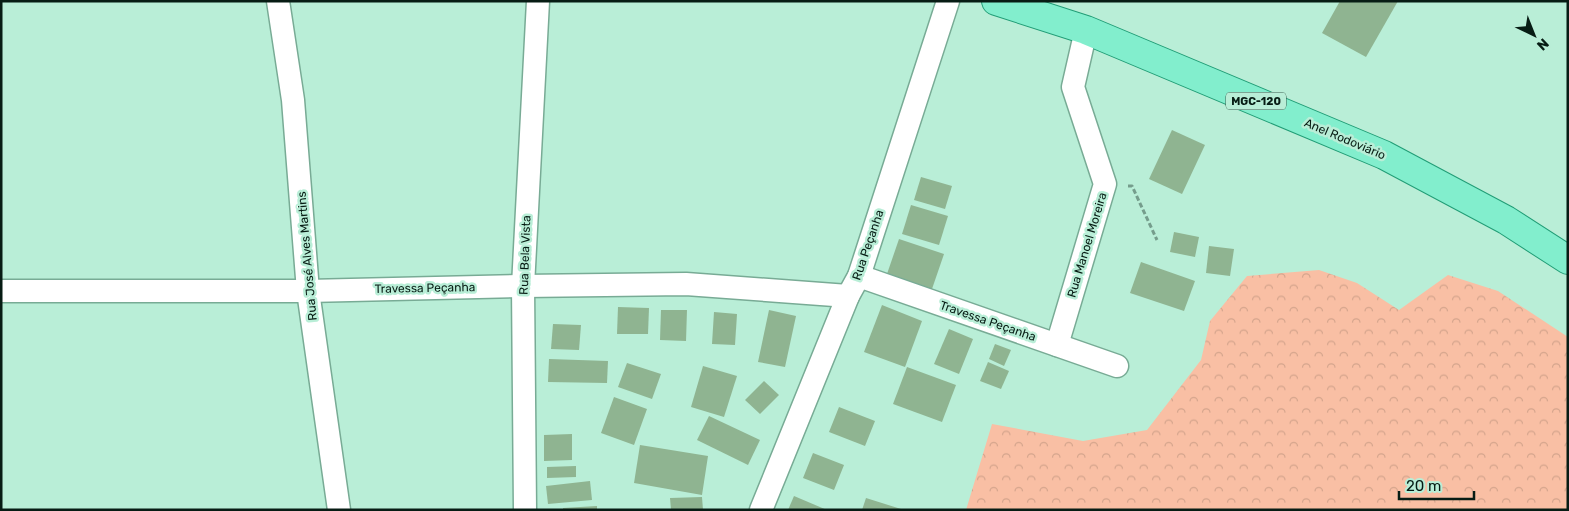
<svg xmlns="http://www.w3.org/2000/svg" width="1569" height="511" viewBox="0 0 1569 511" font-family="Rubik,sans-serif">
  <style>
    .forest { fill: url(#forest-crowns) }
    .building { fill: #8fb491 }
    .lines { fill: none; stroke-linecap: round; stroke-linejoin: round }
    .minor-casing { stroke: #78ab95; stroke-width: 25 }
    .primary-casing { stroke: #219d76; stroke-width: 30 }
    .path { stroke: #759d8c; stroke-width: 3; stroke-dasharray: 5 2.5; stroke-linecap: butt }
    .minor { stroke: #fff; stroke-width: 22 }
    .primary { stroke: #82eecd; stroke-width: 28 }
    .labels { text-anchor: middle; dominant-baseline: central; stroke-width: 5; stroke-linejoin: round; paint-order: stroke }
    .shield { fill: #b9eed7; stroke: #3c5b4e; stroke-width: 1 }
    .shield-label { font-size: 11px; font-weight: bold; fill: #071c14 }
    .street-label { font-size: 12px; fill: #071c14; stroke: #b9eed7 }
  </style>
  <defs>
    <pattern id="forest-crowns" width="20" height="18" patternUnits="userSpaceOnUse" patternTransform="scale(1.25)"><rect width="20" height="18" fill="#f9bfa4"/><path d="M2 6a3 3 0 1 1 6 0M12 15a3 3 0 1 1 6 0" fill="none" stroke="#d4a48c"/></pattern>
  </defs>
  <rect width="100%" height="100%" fill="#b9eed7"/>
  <!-- forest -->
  <path class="forest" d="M1319,270l38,13 42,27 49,-35 50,16 70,46v173h-602l26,-86 91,17 64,-11 54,-70 9,-39 37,-45z"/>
  <!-- building -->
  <g class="building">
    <path d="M1340,1h58l-32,56 -44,-24z"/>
    <path d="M1172,130l33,15 -23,49 -33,-15z"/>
    <path d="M921,177l31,9 -7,23 -31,-9z"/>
    <path d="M911,205l37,11 -9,29 -37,-11z"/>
    <path d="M1174,232l25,5 -4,20 -25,-5z"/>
    <path d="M899,239l45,15 -12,35 -45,-15z"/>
    <path d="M1209,246l25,3 -4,27 -24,-3z"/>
    <path d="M1141,262l54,19 -11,30 -54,-18z"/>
    <path d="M882,305l40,16 -17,46 -41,-15z"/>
    <path d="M618,307l31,1 -1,26h-31z"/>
    <path d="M661,310h26l-1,31 -26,-1z"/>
    <path d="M769,310l27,6 -11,51 -27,-5z"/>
    <path d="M714,312l23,2 -2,31 -23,-1z"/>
    <path d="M553,324l28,1 -2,25 -28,-1z"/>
    <path d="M949,329l24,10 -14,35 -25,-10z"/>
    <path d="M995,344l16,6 -7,16 -15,-7z"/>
    <path d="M549,359l59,2 -1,22 -59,-1z"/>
    <path d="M988,362l21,9 -8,18 -21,-8z"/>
    <path d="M627,363l34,11 -9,25 -34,-12z"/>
    <path d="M703,366l34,10 -13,41 -33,-10z"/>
    <path d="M907,367l49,18 -14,37 -49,-18z"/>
    <path d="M764,381l15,14 -19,19 -15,-14z"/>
    <path d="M614,397l33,12 -13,36 -33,-12z"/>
    <path d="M839,407l36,14 -10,25 -36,-14z"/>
    <path d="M709,416l51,24 -12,25 -51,-25z"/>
    <path d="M572,434v26l-28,1v-26z"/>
    <path d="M640,445l68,11 -6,39 -68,-12z"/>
    <path d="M813,453l31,12 -10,25 -31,-12z"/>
    <path d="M576,466v11l-29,1v-11z"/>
    <path d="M590,481l2,19 -44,4 -2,-18z"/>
    <path d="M794,496l33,14h-39z"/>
    <path d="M702,497l1,13h-32l-1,-12z"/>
    <path d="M866,498l35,11v1h-39z"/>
    <path d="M597,506v4h-34v-2z"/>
  </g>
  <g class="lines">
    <!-- minor casing -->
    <g class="minor-casing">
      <g id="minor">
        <path d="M278,1l15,99 15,191 31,219"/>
        <path d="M859,276l258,90"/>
        <path d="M1,291h307l215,-5 163,-2 162,12"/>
        <path d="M1057,345l48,-161 -32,-97 13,-57"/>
        <path d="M525,510l-2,-224 15,-285"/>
        <path d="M761,510l87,-214 11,-20 89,-275"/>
      </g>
    </g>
    <!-- primary casing -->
    <g class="primary-casing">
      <path id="primary" d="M996,1l90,29 298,125 122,65 62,40"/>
    </g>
    <!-- path -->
    <path class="path" d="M1128,186h4l25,54"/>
    <!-- minor -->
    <use href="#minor" class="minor"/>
    <!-- primary -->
    <use href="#primary" class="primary"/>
  </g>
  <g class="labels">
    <!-- shield labels -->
    <rect class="shield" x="1226" y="92.5" width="60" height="17" rx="4"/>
    <g class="shield-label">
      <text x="1256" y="101">MGC-120</text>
    </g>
    <!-- street labels -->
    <g class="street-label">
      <text transform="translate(1345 139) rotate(23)">Anel Rodoviário</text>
      <text transform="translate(868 245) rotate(-71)">Rua Peçanha</text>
      <text transform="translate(1087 245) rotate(-73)">Rua Manoel Moreira</text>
      <text transform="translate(525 255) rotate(-88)">Rua Bela Vista</text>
      <text transform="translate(307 256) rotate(-95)">Rua José Alves Martins</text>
      <text transform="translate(425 288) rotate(-1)">Travessa Peçanha</text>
      <text transform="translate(988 321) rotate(19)">Travessa Peçanha</text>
    </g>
  </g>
  <!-- border -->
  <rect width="1569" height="511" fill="none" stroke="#071c14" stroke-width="5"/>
  <!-- north arrow -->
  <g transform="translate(1534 35) rotate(137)" stroke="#b9eed7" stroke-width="4" paint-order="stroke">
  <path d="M0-4L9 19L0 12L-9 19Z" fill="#071c14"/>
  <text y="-8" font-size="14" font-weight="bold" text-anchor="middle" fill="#071c14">N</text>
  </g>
  <!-- scale -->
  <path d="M1399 491v8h75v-8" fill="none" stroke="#071c14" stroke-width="2.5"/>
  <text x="1406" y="491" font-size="15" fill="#071c14" stroke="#b9eed7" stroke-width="4" paint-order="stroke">20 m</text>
</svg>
